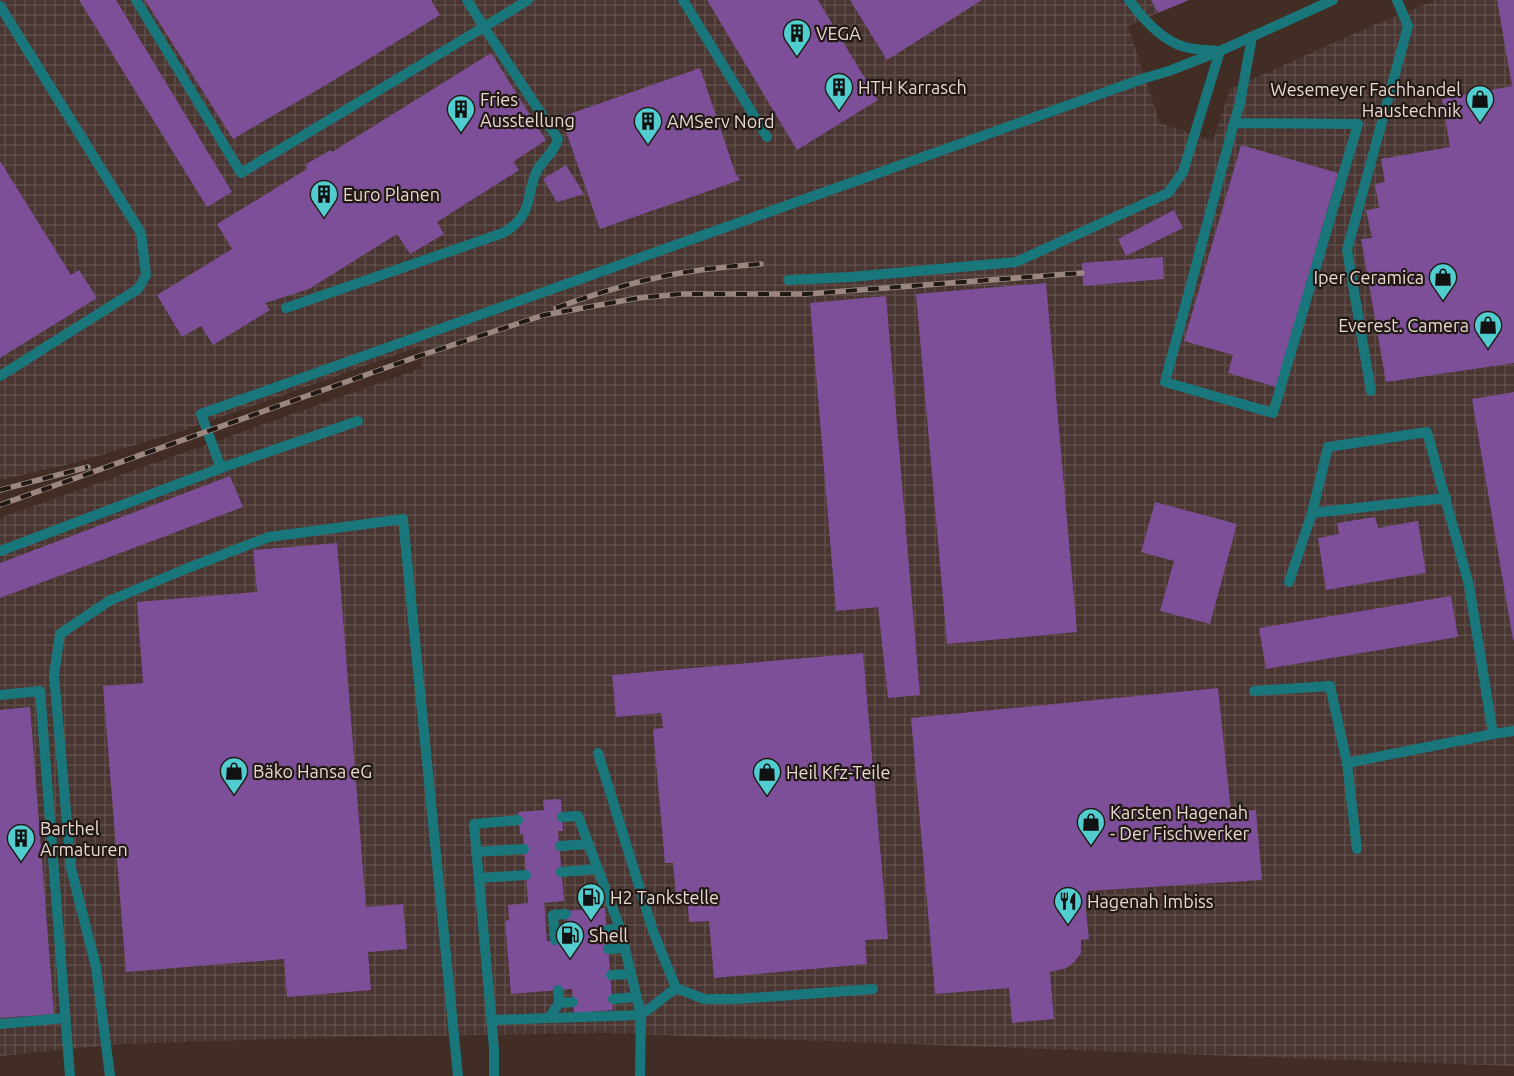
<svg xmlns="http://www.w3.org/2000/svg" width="1514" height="1076" viewBox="0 0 1514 1076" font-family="Ubuntu,sans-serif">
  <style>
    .industrial { fill: url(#industrial-grid) }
    .building { fill: #7d4f98 }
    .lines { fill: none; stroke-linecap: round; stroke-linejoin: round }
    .service { stroke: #19777b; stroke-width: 10 }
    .minor { stroke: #19777b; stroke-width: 10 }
    .rail-casing { stroke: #9a8880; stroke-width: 5.5 }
    .rail { stroke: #221814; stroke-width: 4; stroke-dasharray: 11; stroke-linecap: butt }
    .labels { text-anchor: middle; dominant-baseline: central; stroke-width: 4.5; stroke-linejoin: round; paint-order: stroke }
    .poi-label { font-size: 18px; fill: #e7d8d2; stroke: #221814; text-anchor: start }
  </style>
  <defs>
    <pattern id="industrial-grid" width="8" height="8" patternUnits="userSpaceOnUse" patternTransform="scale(1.25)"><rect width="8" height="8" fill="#493531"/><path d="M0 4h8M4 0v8" fill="none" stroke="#63524e"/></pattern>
  </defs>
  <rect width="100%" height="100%" fill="#422d24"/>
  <!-- industrial -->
  <path class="industrial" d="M0,0h1151l7,13 -30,13 32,97 53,18 17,-52 141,-63 65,-26h78v1066l-908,-33 -263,4 -221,7 -122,12v-538l422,-150 -1,-22 -233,83 -109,33 -79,18z"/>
  <!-- building -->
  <g class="building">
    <path d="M79,0h37l116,192 -25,15z"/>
    <path d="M145,0h286l9,15 -109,67 -98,57z"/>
    <path d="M707,0h111l60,100 -81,50z"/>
    <path d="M850,0h132l-95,60z"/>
    <path d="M1151,0h38l-31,13z"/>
    <path d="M1497,0h17v363l-128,19 -25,-143 11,-1 -6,-28 13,-2 -4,-24 10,-2 -4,-23 69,-12 -8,-48 70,-13z"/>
    <path d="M491,53l55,87 -33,22 6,8 -82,52 7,12 -34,20 -13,-20 -88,55 -44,14 5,7 -57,35 -12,-19 -19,11 -25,-42 75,-46 -15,-25 90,-55 -1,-5 25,-14 1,2z"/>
    <path d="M700,68l35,104 5,8 -140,49 -39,-112z"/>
    <path d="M1241,145l97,28 -62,214 -48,-14 5,-18 -49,-14z"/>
    <path d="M0,161l71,114 8,-5 18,28 -97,60z"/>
    <path d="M566,165l18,29 -27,8 -14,-23z"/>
    <path d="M1174,210l9,18 -57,28 -8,-17z"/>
    <path d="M1163,257l1,22 -81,7 -1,-23z"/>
    <path d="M1046,283l31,349 -130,12 -31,-350z"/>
    <path d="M886,296l34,399 -32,3 -10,-91 -42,4 -26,-308z"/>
    <path d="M1514,392v248h-1l-41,-241z"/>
    <path d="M230,476l13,31 -243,91v-35z"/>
    <path d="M1155,502l82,22 -27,100 -50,-13 14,-50 -33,-9z"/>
    <path d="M1375,517l3,11 40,-7 8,52 -100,17 -8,-52 21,-4 -2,-11z"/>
    <path d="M337,543l29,364 37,-3 4,45 -39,3 3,38 -84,7 -3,-38 -158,13 -23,-286 40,-3 -6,-81 120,-10 -4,-42z"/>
    <path d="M1451,596l7,41 -192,32 -7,-41z"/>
    <path d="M863,653l25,286 -23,1 2,24 -153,14 -5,-57 -20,1 -2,-28h-11l-3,-31h-8l-12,-134 10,-1 -2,-15 -45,4 -4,-42z"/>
    <path d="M1218,688l13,123 25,-1 6,70 -174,11 -2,19 3,29 -8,1v13l-6,8 -8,7 -17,4 4,47 -42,4 -3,-35 -74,6 -24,-276z"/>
    <path d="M30,707l24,307 -54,4v-308z"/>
    <path d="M561,799l2,32h-5l6,70 -20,2 3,38 21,-2 -2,-28 39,-3 8,102 -39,3 -2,-24 -61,5 -6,-73 4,-1 -1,-15 20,-2 -5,-69h-3l-2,-22 26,-2 -1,-10z"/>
  </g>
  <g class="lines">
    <!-- service -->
    <g class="service">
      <path d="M136,0l105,173 243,-146 -17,-27"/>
      <path d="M683,0l84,137"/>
      <path d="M1129,0c14,19 33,41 56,47 10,3 22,3 32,4"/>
      <path d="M0,6l141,227 5,42 -8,14 -138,87"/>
      <path d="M1234,123l124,1 -85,289 -108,-31 69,-259 6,-20 12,-66"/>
      <path d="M788,280l63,-3 165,-15 152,-69 15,-21 37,-121"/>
      <path d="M286,308l217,-75c9,-5 17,-12 22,-22 6,-14 5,-30 14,-44 7,-10 16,-16 19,-28l-74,-112 44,-27"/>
      <path d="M1371,391l-24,-141 61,-224 -11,-26"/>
      <path d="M221,468l137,-47"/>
      <path d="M1446,498l-134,15 16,-66 99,-15 42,153 24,149 21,-3"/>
      <path d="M0,551l221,-83 -20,-54 944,-336 24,-7 51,-20"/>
      <path d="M1289,582l23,-69"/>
      <path d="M1254,691l76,-5 17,77 146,-29"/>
      <path d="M0,695l40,-4 30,385"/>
      <path d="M1347,763l10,86"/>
      <path d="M562,817l16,-1 42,112 21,87 -1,61"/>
      <path d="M560,846l29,-2"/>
      <path d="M476,852l48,-3"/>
      <path d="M561,872l37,-3"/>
      <path d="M479,878l47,-3"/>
      <path d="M607,930l13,-2"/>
      <path d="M554,933l14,-1"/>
      <path d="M555,940l-2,-25 13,-1"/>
      <path d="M608,949l17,-1"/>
      <path d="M611,975l20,-1"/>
      <path d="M676,988l28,11h33l136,-10"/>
      <path d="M558,990l1,13"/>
      <path d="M613,999l23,-2"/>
      <path d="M549,1018l10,-15 14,-1"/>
      <path d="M492,1020l149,-5 35,-27 -23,-57 -55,-178"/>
      <path d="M0,1024l65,-6"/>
      <path d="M110,1076l-14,-109 -25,-99 -17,-193 6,-41 49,-33 79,-33 81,-31 134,-18 55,557"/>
      <path d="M494,1076v-27l-20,-225 44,-4"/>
    </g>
    <!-- minor -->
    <path class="minor" d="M1220,51l113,-51"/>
    <!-- rail casing -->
    <g class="rail-casing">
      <g id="rail">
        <path d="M556,308c41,-15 83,-28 125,-35 27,-5 54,-7 80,-9"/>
        <path d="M0,490l88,-23"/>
        <path d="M0,505l419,-149 125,-41 94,-17 44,-4h124l276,-21"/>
      </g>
    </g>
    <!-- rail -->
    <use href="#rail" class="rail"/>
  </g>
  <!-- icons -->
  <defs>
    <g id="building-pin" transform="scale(1.4375)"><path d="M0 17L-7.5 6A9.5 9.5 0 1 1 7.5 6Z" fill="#52cdcf" stroke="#221814"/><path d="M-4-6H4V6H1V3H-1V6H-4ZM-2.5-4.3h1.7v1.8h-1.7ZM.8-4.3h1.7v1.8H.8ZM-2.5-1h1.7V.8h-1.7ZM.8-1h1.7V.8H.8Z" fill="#111"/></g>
    <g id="shop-pin" transform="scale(1.4375)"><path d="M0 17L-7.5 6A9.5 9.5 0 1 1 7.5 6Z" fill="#52cdcf" stroke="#221814"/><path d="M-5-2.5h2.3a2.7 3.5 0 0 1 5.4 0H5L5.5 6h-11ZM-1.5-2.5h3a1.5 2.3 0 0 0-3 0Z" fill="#111"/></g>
    <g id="fuel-pin" transform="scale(1.4375)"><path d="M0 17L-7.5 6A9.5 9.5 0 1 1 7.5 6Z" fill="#52cdcf" stroke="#221814"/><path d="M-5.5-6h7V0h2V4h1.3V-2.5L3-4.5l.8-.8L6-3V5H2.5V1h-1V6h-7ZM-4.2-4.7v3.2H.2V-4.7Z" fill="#111"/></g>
    <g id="restaurant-pin" transform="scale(1.4375)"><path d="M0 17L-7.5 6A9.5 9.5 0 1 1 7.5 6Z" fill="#52cdcf" stroke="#221814"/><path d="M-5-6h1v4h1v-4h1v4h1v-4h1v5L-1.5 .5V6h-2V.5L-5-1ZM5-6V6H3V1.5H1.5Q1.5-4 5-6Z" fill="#111"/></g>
  </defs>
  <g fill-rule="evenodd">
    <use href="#building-pin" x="797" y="33"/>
    <use href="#building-pin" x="839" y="87"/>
    <use href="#shop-pin" x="1480" y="99"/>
    <use href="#building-pin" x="461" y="109"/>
    <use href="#building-pin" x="648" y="121"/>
    <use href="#building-pin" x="324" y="194"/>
    <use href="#shop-pin" x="1443" y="277"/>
    <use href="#shop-pin" x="1488" y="325"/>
    <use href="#shop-pin" x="234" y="771"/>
    <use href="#shop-pin" x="767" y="772"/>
    <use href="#shop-pin" x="1091" y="822"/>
    <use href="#building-pin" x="21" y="838"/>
    <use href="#fuel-pin" x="591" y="897"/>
    <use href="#restaurant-pin" x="1068" y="901"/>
    <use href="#fuel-pin" x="570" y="935"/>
  </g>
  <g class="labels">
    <!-- poi labels -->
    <g class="poi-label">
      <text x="816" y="33">VEGA</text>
      <text x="858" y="87">HTH Karrasch</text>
      <text x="1461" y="89" text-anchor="end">Wesemeyer Fachhandel<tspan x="1461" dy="21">Haustechnik</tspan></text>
      <text x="480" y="99">Fries<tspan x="480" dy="21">Ausstellung</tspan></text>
      <text x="667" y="121">AMServ Nord</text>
      <text x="343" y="194">Euro Planen</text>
      <text x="1424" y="277" text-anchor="end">Iper Ceramica</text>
      <text x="1469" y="325" text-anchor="end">Everest. Camera</text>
      <text x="253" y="771">Bäko Hansa eG</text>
      <text x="786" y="772">Heil Kfz-Teile</text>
      <text x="1110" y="812">Karsten Hagenah<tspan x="1110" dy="21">- Der Fischwerker</tspan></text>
      <text x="40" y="828">Barthel<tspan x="40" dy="21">Armaturen</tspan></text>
      <text x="610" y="897">H2 Tankstelle</text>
      <text x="1087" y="901">Hagenah Imbiss</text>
      <text x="589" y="935">Shell</text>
    </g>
  </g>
</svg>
